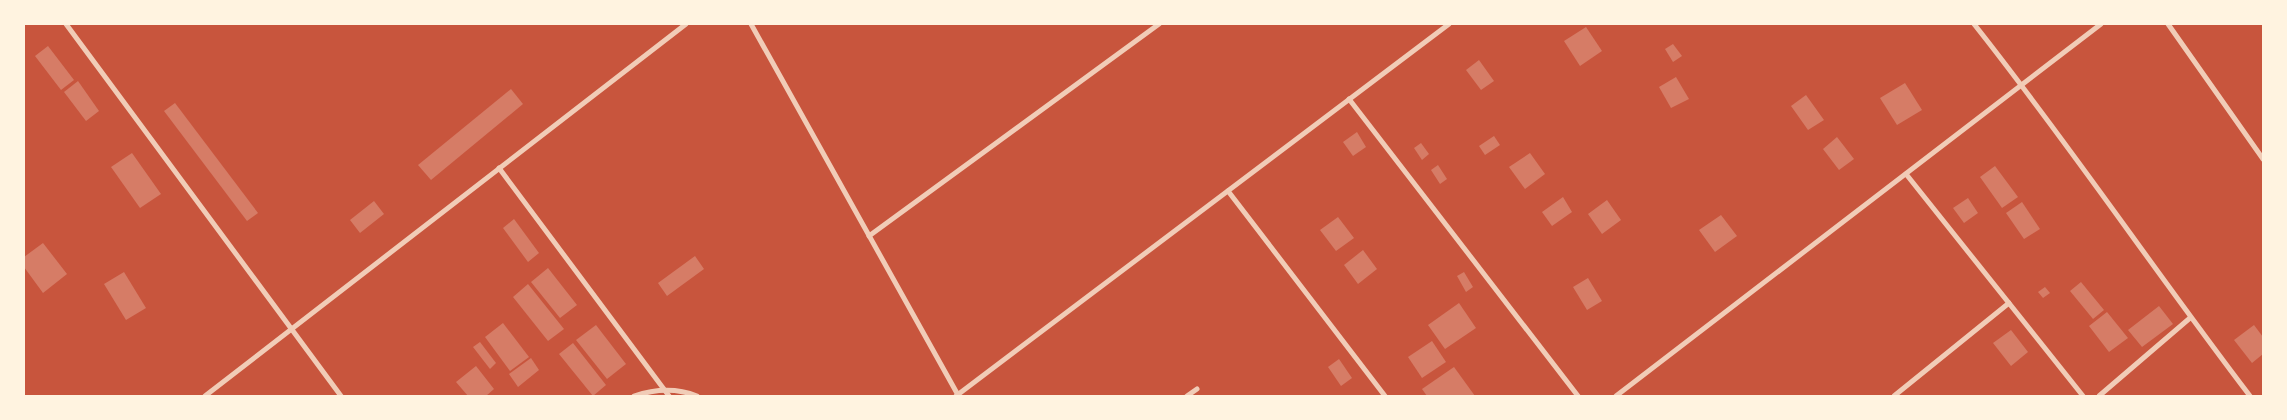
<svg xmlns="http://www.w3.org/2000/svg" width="2287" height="420" viewBox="0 0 2287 420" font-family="'Libre Baskerville',serif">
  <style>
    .building { fill: #d67c66 }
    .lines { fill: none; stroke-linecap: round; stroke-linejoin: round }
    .minor { stroke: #f1ccb7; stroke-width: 5 }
  </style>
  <rect width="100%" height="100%" fill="#c8553d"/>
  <!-- building -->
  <g class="building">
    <path d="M1586,27l16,24 -22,15 -16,-25z"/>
    <path d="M1673,44l9,12 -9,6 -8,-13z"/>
    <path d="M48,46l26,34 -13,10 -26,-34z"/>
    <path d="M1479,60l15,21 -13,9 -15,-20z"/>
    <path d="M1676,77l13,22 -18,9 -12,-21z"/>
    <path d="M78,81l21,30 -13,10 -22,-29z"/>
    <path d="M1905,83l17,27 -25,15 -17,-27z"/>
    <path d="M511,89l12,15 -92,76 -13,-15z"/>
    <path d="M1806,95l18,25 -16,10 -17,-24z"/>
    <path d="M175,103l83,110 -11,8 -83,-110z"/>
    <path d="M1357,132l9,15 -13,9 -10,-14z"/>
    <path d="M1494,136l6,9 -15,10 -6,-9z"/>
    <path d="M1837,137l17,22 -15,11 -16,-21z"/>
    <path d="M1421,143l8,11 -7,6 -8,-12z"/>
    <path d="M132,153l29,41 -21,14 -29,-41z"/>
    <path d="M1530,153l15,21 -20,15 -16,-22z"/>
    <path d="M1438,165l9,14 -7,5 -9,-14z"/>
    <path d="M1995,166l23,31 -16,11 -22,-31z"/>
    <path d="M1563,197l9,15 -20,14 -10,-14z"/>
    <path d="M1968,198l10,15 -14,10 -11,-15z"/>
    <path d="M1607,200l14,20 -19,14 -14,-20z"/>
    <path d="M374,201l10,13 -24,19 -10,-13z"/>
    <path d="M2022,202l18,27 -16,10 -18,-26z"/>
    <path d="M1721,215l16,21 -22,16 -16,-22z"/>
    <path d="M1338,217l16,21 -18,13 -16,-21z"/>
    <path d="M514,219l25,34 -11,9 -25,-34z"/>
    <path d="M43,243l24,31 -24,19 -19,-26v-10z"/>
    <path d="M1363,250l14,19 -19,15 -14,-19z"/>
    <path d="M695,256l9,13 -37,27 -9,-13z"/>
    <path d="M548,268l29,37 -17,13 -29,-36z"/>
    <path d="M124,272l22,36 -20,12 -22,-36z"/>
    <path d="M1464,272l9,15 -7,5 -9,-16z"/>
    <path d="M1588,278l14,23 -15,9 -14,-23z"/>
    <path d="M2081,282l23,28 -11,9 -23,-28z"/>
    <path d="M528,284l36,45 -16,12 -35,-44z"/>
    <path d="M2045,287l5,6 -7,5 -5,-6z"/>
    <path d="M1459,303l17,25 -31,21 -17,-24z"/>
    <path d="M2159,306l14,18 -31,23 -14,-17z"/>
    <path d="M2107,312l21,26 -19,14 -20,-26z"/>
    <path d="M503,323l26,34 -19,14 -25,-34z"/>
    <path d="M596,325l30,39 -19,15 -31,-39z"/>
    <path d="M2254,325l9,12v17l-11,9 -18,-23z"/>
    <path d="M2011,330l17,22 -17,14 -18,-23z"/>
    <path d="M1432,341l14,21 -24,16 -14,-21z"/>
    <path d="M480,342l16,21 -6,6 -17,-22z"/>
    <path d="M573,343l33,42 -13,11 -34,-42z"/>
    <path d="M531,358l8,12 -21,17 -9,-13z"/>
    <path d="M1339,359l13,19 -11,8 -13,-19z"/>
    <path d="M476,366l18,23 -8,7h-18l-12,-14z"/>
    <path d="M1454,367l21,29h-48l-5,-7z"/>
  </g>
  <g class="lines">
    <!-- minor -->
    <g class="minor">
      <path d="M66,24l275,372"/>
      <path d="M751,24l207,371"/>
      <path d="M1974,24c96,121 182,249 276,372"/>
      <path d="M2168,24l95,135"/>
      <path d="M1349,99l229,297"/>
      <path d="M499,168l170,228"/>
      <path d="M1906,174l177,222"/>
      <path d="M1228,191l157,205"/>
      <path d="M869,236l290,-212"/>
      <path d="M205,396l481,-372"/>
      <path d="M634,396c21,-7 43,-8 63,0"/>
      <path d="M956,396l493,-372"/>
      <path d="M1187,396l10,-7"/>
      <path d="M1616,396l485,-372"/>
      <path d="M1894,396l115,-93"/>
      <path d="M2099,396l91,-78"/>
    </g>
  </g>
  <!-- border -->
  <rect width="2287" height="420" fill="none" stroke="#fff3e0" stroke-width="50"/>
</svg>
